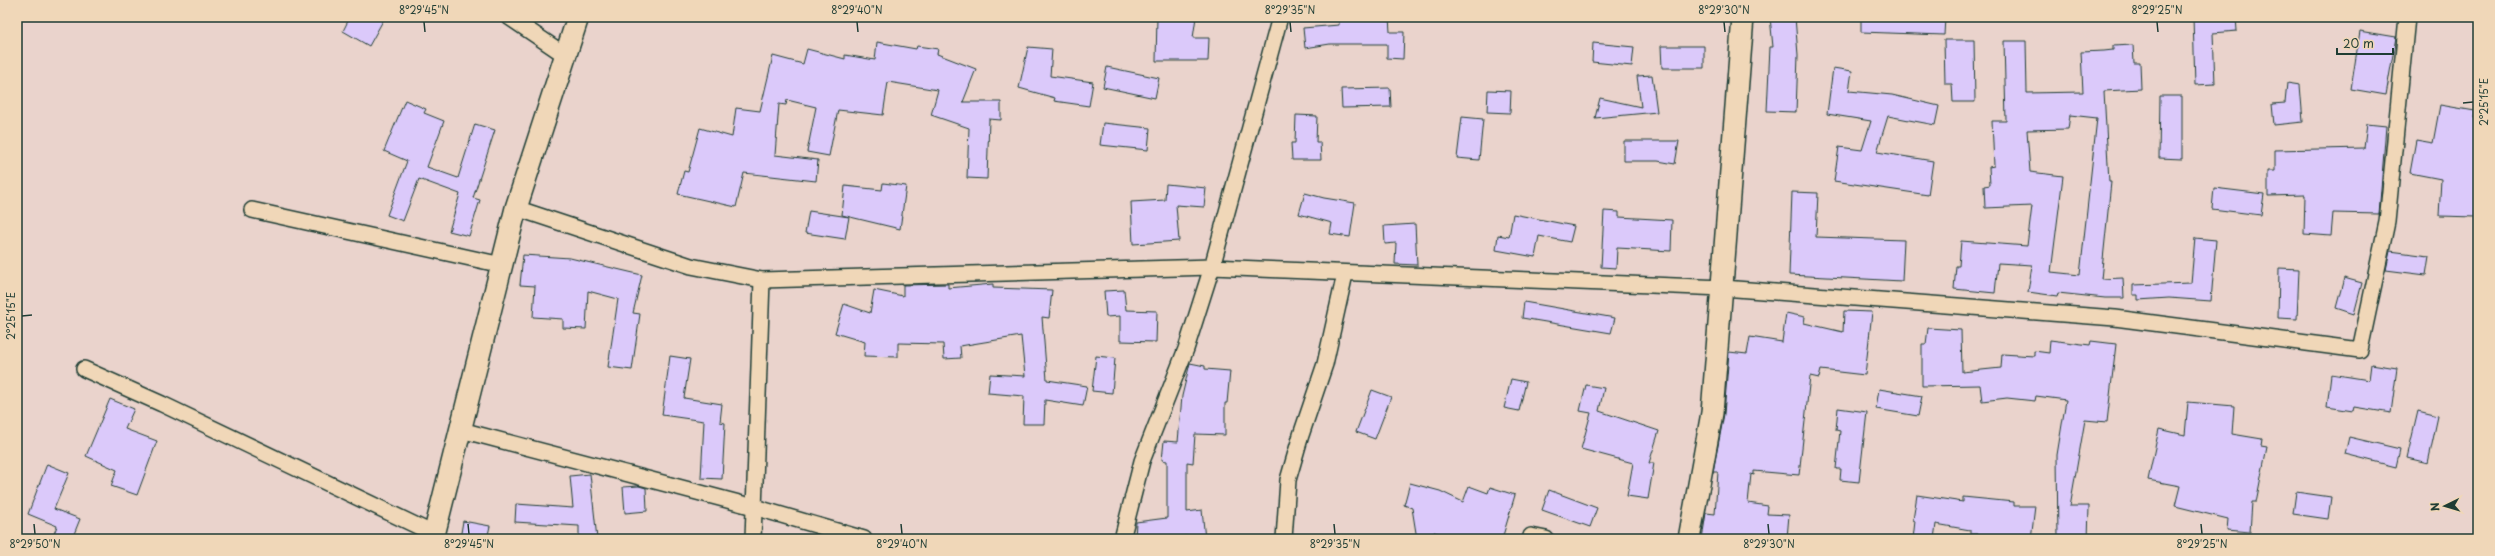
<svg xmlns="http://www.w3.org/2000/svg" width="2495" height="556" viewBox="0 0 2495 556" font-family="'Playpen Sans',sans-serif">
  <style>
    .building { fill: #dbc9fa; stroke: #1f3d34; fill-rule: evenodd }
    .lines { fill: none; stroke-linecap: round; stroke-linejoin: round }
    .street-casing { stroke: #1f3d34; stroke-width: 18 }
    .secondary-casing { stroke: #1f3d34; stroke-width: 24 }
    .street { stroke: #f0d7b8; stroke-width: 15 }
    .secondary { stroke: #f0d7b8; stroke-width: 21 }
    .ticks { fill: none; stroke: #1f3d34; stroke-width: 1.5 }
    .neatline { fill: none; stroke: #1f3d34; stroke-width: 1.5 }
    .ticks-label { font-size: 10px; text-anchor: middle; fill: #1f3d34 }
  </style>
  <rect width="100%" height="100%" fill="#ead3cc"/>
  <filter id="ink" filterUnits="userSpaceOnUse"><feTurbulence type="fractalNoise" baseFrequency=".025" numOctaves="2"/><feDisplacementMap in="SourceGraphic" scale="8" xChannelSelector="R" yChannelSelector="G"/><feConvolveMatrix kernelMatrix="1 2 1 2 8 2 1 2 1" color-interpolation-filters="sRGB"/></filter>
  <g filter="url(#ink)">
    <!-- building -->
    <g class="building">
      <path d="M350,17h35l-16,29 -26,-15z"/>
      <path d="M1157,17h39l-3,21h16l-1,23h-52z"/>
      <path d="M1339,17h50l1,15h14l-1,27 -16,-1v-14h-57l-25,4 -2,-20 36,-3z"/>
      <path d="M1770,17h25l3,38 -2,57 -29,-1 3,-64h3z"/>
      <path d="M1861,17h84l-1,18 -83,-3z"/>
      <path d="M2193,17h20v2l23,-2 1,14 -24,2 2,51 -20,1z"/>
      <path d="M2360,31l36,6 -10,58 -35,-6z"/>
      <path d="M1944,40h30l1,62h-22l-1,-18h-7z"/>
      <path d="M2004,41h22l1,52 56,-1 -2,-40 23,-1 9,-1v-4l20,-1 1,18h6l1,26 -37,2 5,91h2l-10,97 22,-1 1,20h-19l-47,-5 -1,3 -29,-4 4,-27 -34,-2 -3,30 -41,-4 2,-23h3l2,-25 66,5 5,-40 -47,2 -1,-22 6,-1 -1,-18 5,-1 -2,-45h14zM2070,115l27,3 -17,157 -29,-3 12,-96 -33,-4 -3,-42 41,-1z"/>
      <path d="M877,42l39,7 1,-3 21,3 -1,5 39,15 -13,33h38v18l-12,-1 -2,60 -20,-1 2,-50 -38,-13 7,-25 -50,-8 -5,33 -45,-5 -9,46 -22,-4 9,-45 -29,-7 -1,5 -7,-1 -4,51 43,5 -2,21 -72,-8 -8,34 -58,-13 6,-23 4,1 12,-44 32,9 4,-29 24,3 13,-55 30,8 4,-15 38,10v-4l30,5z"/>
      <path d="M1593,43l41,4 -2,19 -40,-4z"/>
      <path d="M1661,46h43v22h-42z"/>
      <path d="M1028,47l24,2 -2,27 43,6 -4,24 -35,-5 1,-3 -36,-10z"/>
      <path d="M1107,67l52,11 -4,20 -52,-11z"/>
      <path d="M1833,68l19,3 -3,20 43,4 47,11 -4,19 -47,-9 -11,36 56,9 -5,34 -94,-14 5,-34 23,3 9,-29 -44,-7z"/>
      <path d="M1652,75l5,37 -62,6 5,-20 41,9 -4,-31z"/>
      <path d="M2287,83l13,2 3,37 -29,3 -2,-21 13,-1z"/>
      <path d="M1390,88l1,19 -49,1 -1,-19z"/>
      <path d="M1488,90l23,1 -1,22 -23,-1z"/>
      <path d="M2160,96h22v63l-23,-1z"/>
      <path d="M405,100l21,9 -2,4 20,8 -17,46 31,11 17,-54 20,6 -22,68 7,2 -11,36 -20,-5 11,-37 -41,-15 -16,42 -16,-6 20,-54 -23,-10z"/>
      <path d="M2440,105l35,6 -1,7 4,1 -2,98 -37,-1 2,-37 -31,-6 6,-33 17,3z"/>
      <path d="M1296,115l21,1 -1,26h4l1,18h-29l-1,-17h4z"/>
      <path d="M1462,117l21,2 -4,41 -22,-2z"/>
      <path d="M1103,123l47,5 -2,22 -48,-5z"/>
      <path d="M2367,124l19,2 -7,88 -46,-1 -2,23 -27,-2 1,-39 -37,1v-25h7v-21l89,-2z"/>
      <path d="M1624,141h55l-4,23 -17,-3h-34z"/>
      <path d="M883,183l23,3 -6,43 -58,-14 3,-29 37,4z"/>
      <path d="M1166,184l40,4 -2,19 -28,-2 3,36 -46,3 -2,-42 34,-2z"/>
      <path d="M2214,188l50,6 -3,21 -49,-6z"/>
      <path d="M1792,192l26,1 -2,44 88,3 -2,41 -113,-6z"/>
      <path d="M1305,193l19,5 31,5 -5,34 -20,-3 2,-11 -33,-9z"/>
      <path d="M809,211l40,6 -4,22 -40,-6z"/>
      <path d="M1604,211l15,1v5l53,3 -1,31 -54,-3 -1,20 -15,-1z"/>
      <path d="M1513,214l61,12 -4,16 -31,-6 -4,21 -39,-7 2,-15 11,2z"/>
      <path d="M1415,224l2,41 -22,-1 1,-21 -11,1 -1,-18z"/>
      <path d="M2195,238l21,2 -5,61 -42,-3 -31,2v-5h-5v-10l58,-2z"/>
      <path d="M2390,251l39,5 -3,19 -40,-5z"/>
      <path d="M523,255l47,3 72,17 -9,38 7,1 -8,56 -24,-3 10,-68 -30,-8 -2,38 -23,-1v-9l-30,-2 2,-31 -15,-1z"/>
      <path d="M2279,268l20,1 -2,50 -19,-1z"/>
      <path d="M2344,278l18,5 -8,31 -18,-6z"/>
      <path d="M948,284v4l45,-4v4l59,2 -3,28 -7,-1 5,63 40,6 -4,20 -38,-6 -1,24h-21l1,-28 -36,-3 2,-19 35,2 -4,-40 -61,10 1,12 -17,1 -1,-15 -45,-1v14l-34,-1 1,-14 -30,-9 9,-29 26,9 4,-23 29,6v-11z"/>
      <path d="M1124,290l2,20 31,1 -1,31 -36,-1v-25l-14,1 -2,-26z"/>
      <path d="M1524,302l91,16 -4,15 -89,-15z"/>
      <path d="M1844,311l28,1 -7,63 -44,-5 -2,8 -9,-2 -11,99 -45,-4v4l-3,-1 -3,29 20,3 -1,8 22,1 -2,23 -85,1 4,-26 9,1 3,-42h-5l11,-58 5,-62 18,2 3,-17 32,5 4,-29 19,4 -1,6 39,9z"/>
      <path d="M1928,328l33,2 1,42 39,-4 1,-14 32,2v-5l15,2 1,-13 40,5 1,-4 25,3 -9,78 -22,-2 -15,86h19l-1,33h-30l-1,-84 9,-55 -30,-4 -1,5 -28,-3 -25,3 -2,-16 -58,1v-42h4z"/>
      <path d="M670,356l20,3 -6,39 38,6 -2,18 5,1 -3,56 -21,-1 3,-57 -42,-6z"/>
      <path d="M1096,356l19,2 -3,35 -20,-2z"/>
      <path d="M1190,363l15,3v3l25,2 -3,32h-2v32l-30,-1 -2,29 -6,-1v50l15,-2 3,29h-15v-3l-55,3 1,-17 31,-4v-57l-5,-1 2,-19 14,1 4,-46z"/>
      <path d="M2371,364l26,4 -6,45 -37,-6 -1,4 -26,-4 4,-33 38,6z"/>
      <path d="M1511,379l15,3 -7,29 -15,-3z"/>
      <path d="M1586,385l18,3 -5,23 60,20 -10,32h5l-6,36 -21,-3 6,-33 -52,-14 10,-36 -11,-2z"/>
      <path d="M1879,389l43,7 -4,20 -42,-7z"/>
      <path d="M1372,390l19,7 -16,42 -19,-7z"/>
      <path d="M110,399l24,10 -9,20 32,12 -20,54 -26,-9 6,-16 -31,-14z"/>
      <path d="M2188,402l46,4 -2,28 30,5 -1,7 6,1 -11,55h-4l-2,30 -23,-2 1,-11 -53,-13 5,-20 -32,-6 11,-51 26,6z"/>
      <path d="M1838,408l29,4 -8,70 -19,-2 1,-11h-5l4,-38 -4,-1z"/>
      <path d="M2418,411l20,5 -10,47 -21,-5z"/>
      <path d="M2349,437l51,12 -4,18 -51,-13z"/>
      <path d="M47,464l22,9 -15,36 26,10 -8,20h-20l5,-13 -29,-12z"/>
      <path d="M590,474l7,65h-18v-13l-64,-4 1,-18 57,4 -3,-32z"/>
      <path d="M1410,483l30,8 23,11 6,-16 19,7 2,-6 25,8 -13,44h-46l-22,-7 1,7h-18l-5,-31 -8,-3z"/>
      <path d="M639,486l7,2 1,23 -22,2 -2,-26z"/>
      <path d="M1549,490l48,18 -7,19 -48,-17z"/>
      <path d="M2296,492l35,5 -3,22 -35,-5z"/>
      <path d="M1917,495l46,7v-5l51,5v4h21l-4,33h-53v-5h-8v-4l-34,-6 -2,15h-21l2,-18 -2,-1z"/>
      <path d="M463,521l27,5 -3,13h-27z"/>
    </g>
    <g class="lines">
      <!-- street casing -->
      <g class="street-casing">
        <g id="street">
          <path d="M509,17l56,38"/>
          <path d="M516,208l175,58 71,14 450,-13 511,21 392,30 245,32 27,-128 20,-205"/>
          <path d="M252,210l250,55"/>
          <path d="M84,369l78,35 272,130"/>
          <path d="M461,430l293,77 110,32"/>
          <path d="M1531,536l15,3"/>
          <path d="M753,539l9,-259"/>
          <path d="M1122,539l20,-78 44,-112 26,-82 68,-250"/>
          <path d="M1284,539l4,-59 13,-45 24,-71 20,-90"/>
        </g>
      </g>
      <!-- secondary casing -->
      <g class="secondary-casing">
        <g id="secondary">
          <path d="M433,539l83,-331 62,-191"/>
          <path d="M1689,539l23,-126 31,-396"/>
        </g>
      </g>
      <!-- street -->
      <use href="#street" class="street"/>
      <!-- secondary -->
      <use href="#secondary" class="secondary"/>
    </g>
  </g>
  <!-- ticks -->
  <path class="ticks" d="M424,22l1,10M857,22l1,10M1290,22l1,10M1724,22l1,10M2157,22l1,10M2463,103l10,-1M22,316l10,-1M34,524l1,10M468,524l1,10M901,524l1,10M1334,524l1,10M1768,524l1,10M2201,524l1,10"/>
  <!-- margin -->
  <rect width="2495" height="556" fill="none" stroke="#f0d7b8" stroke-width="44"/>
  <!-- north arrow -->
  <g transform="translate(2445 506) rotate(265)" stroke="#f0d7b8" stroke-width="3" paint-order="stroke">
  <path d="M0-3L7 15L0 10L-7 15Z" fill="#1f3d34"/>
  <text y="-6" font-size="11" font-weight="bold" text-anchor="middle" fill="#1f3d34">N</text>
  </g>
  <!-- scale -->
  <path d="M2337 48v6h56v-6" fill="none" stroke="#1f3d34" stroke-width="2"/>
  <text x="2343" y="48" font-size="12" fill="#1f3d34" stroke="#f0d7b8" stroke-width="3" paint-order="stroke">20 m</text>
  <rect x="22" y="22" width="2451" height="512" class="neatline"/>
  <g class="ticks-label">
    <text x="424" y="14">8°29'45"N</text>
    <text x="857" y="14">8°29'40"N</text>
    <text x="1290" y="14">8°29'35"N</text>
    <text x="1724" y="14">8°29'30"N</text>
    <text x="2157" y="14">8°29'25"N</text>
    <text transform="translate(2484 102) rotate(-90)" y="4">2°25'15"E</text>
    <text transform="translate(11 316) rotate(-90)" y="4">2°25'15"E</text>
    <text x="35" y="548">8°29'50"N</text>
    <text x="469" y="548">8°29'45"N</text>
    <text x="902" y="548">8°29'40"N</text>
    <text x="1335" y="548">8°29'35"N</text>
    <text x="1769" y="548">8°29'30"N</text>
    <text x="2202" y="548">8°29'25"N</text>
  </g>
</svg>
